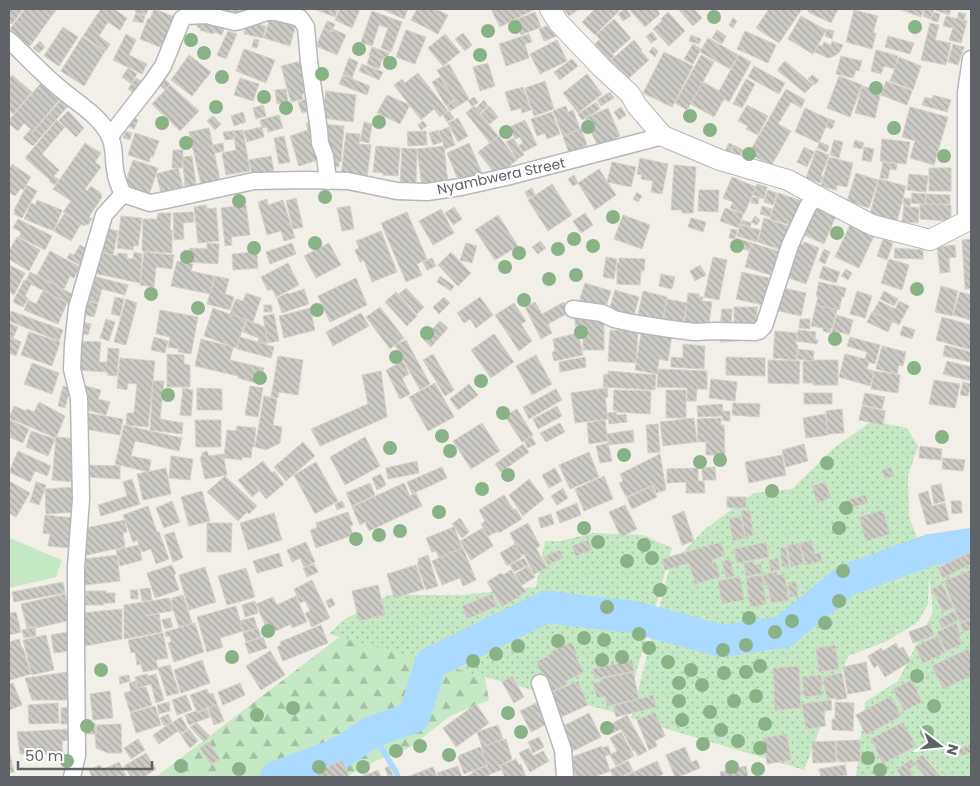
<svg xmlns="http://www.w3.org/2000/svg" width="980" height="786" viewBox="0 0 980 786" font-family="Poppins,sans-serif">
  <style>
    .grass { fill: #c5e8c5 }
    .forest { fill: url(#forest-firs) }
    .garden { fill: url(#garden-dots) }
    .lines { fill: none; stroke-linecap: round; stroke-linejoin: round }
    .stream { stroke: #aadaff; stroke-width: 5.5 }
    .river { stroke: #aadaff; stroke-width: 32 }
    .building { fill: url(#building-back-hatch); stroke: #d6d1c6 }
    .minor-casing { stroke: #b5b8bc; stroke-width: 19 }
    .tertiary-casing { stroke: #b5b8bc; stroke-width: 22 }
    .minor { stroke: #fff; stroke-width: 16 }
    .tertiary { stroke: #fff; stroke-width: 20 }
    .tree { fill: #89b387 }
    .labels { text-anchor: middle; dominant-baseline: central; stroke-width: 4.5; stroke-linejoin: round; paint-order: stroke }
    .street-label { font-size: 14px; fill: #5f6368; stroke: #fff }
  </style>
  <defs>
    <pattern id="forest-firs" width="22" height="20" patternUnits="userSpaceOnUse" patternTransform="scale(1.25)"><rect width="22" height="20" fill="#c5e8c5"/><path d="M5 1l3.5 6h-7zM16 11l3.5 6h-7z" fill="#a3c0a4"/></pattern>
    <pattern id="garden-dots" width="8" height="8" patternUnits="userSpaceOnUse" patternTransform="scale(1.25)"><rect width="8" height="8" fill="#c5e8c5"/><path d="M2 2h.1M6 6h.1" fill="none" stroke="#a3c0a4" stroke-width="1.8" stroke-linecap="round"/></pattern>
    <pattern id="building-back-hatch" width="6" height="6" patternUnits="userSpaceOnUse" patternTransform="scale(1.25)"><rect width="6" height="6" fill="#cccac5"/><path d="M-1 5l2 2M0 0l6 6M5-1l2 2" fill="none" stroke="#a9a8a4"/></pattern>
  </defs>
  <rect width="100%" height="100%" fill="#f1efe8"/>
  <!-- grass -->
  <path class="grass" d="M9,539h3l50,21 -6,17 -47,11z"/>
  <!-- forest -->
  <path class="forest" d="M346,632l138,41 5,27 -39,16 -41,32 -29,11 -35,18h-189z"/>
  <!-- garden -->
  <g class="garden">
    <path d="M872,421l35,7 11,18 -10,30 1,41 18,46 -2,-29h46v243h-115l9,-75 33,-21 35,-69 -4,-37 -1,29 -10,18 -31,19 -39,15 -44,114 -173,-52 39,-152 34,-36 50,-37 38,-4 42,-41z"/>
    <path d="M593,533l50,2 29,13 -48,167 -295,-81 15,-14 44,-25h74l74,-8 9,-46h15z"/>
  </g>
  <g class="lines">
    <!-- stream -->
    <path class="stream" d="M372,732l24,40 2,5"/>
    <!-- river -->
    <path class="river" d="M276,777l62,-23 34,-22 42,-15 17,-54 115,-56 88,10 88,24 61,-9 64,-52 83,-30 41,-6"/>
  </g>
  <!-- building -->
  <g class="building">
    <path d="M11,9h12l-11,15 -3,-2v-11z"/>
    <path d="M25,9h29l2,1 -26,36 -21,-16z"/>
    <path d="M101,9h13l13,9 -7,12 -12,-8 -9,14 11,8 -4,7 -23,-15z"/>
    <path d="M136,9h12l-2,6 -11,-3z"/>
    <path d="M154,9l26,10 -15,30 -25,-10 8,-21 2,1z"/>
    <path d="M220,9h24l-3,10 -22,-8z"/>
    <path d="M317,9h21l-3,8 -18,-7z"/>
    <path d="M340,9h20l-8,19 -17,-8z"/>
    <path d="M382,9h26l-4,10z"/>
    <path d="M417,9h18l13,6 -10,19 -27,-14z"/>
    <path d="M491,9h44l-35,18z"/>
    <path d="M564,9h15l-10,7z"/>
    <path d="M595,9h22l2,2 -24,24 -13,-13z"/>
    <path d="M625,9h1l5,7 -8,5 -5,-7z"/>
    <path d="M629,9h27l4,5 -15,13z"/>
    <path d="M678,9h16l8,9 -9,8z"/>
    <path d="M769,9h33l-23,34 -23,-15z"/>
    <path d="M809,9h29l-7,14 -23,-11z"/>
    <path d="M899,9h25l-3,8z"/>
    <path d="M925,9h9l-4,10 -7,-3z"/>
    <path d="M935,9h16l-2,6 -14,-5z"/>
    <path d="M854,10l24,6 -5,17h3l-4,16 -26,-7z"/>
    <path d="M372,11l30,11 -11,30 -10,-4 7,-20 -9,-3 -7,21 -11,-4z"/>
    <path d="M535,12l6,15 -20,8 -6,-15z"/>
    <path d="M668,12l17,19 -16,15 -16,-17 9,-8 -1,-2z"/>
    <path d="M933,12l7,2 -2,8 -7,-2z"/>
    <path d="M959,12l7,2 -2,6 -7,-2z"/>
    <path d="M136,13l9,3 -2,7 -10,-2z"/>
    <path d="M271,14l26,7 -7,25 -26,-8z"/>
    <path d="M801,16l25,14 -13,24 -25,-15z"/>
    <path d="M946,16l21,5 -6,22 -12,-3 4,-12 -10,-2z"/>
    <path d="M200,17l25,8 -3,10 -8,-3 -1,2 -13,-4 1,-2 -4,-1z"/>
    <path d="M733,18l4,3 -4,7 -4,-3z"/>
    <path d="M614,19l17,19 -18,16 -17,-19z"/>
    <path d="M247,21l19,5 -3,12 -19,-4z"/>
    <path d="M327,21l8,3 -3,7 -8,-3z"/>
    <path d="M930,23l9,2 -4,15 16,3 -5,22 -25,-5z"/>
    <path d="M552,24l5,12 -13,5 -5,-12z"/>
    <path d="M63,27l15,10 -19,29 -15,-10z"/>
    <path d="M324,28l8,4 1,-3 13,6 -9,20 -21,-9z"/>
    <path d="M827,29l7,2 -2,8 -7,-3z"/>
    <path d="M406,30l20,7 -11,27 -19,-7z"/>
    <path d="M717,30l9,6 -4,8 -10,-6z"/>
    <path d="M228,31l9,3 -11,25 -9,-4z"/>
    <path d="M745,31l31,14 -8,18 -31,-14z"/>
    <path d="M652,32l5,7 -6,4 -5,-7z"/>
    <path d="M463,33l9,12 -7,6 -10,-12z"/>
    <path d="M126,34l10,6 -7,15 18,9 -5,10 -29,-14z"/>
    <path d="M445,34l15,18 -17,14 -15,-18z"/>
    <path d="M529,34l3,8 -7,2 4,14 -23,8 -7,-22z"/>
    <path d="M691,35l10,4 -2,5 -10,-3z"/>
    <path d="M888,36l26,7 -4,11 -25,-7z"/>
    <path d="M82,37l23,14 -21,35 -23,-15z"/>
    <path d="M708,38l30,17 -8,14 -30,-17z"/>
    <path d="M254,39l5,1 -2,8 -5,-1z"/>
    <path d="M557,40l10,21 -27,13 -10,-20z"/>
    <path d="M599,40l15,16 -7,7 -15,-16z"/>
    <path d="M634,40l8,10 -1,1 8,9 -21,19 -9,-11 -2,1 -7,-8z"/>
    <path d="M40,41l5,6 -6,6 -6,-5z"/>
    <path d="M832,41l11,4 -4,8 -5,3 -6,2 -13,-6 3,-7 4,1 2,-4 7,3z"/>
    <path d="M693,44l8,5 -8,15 -9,-5z"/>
    <path d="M953,44l11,3 -6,18 -10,-3z"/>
    <path d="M372,47l17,6 -2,8 -18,-6z"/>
    <path d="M653,47l5,4 -3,6 -6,-5z"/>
    <path d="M244,49l31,11 -9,23 -30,-12z"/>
    <path d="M876,50l22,6 -3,13 -11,-3 -3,8 -10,-3z"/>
    <path d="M664,52l29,14 -21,41 -29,-14z"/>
    <path d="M189,55l22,17 -19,24 -21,-16z"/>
    <path d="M370,55l12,5 -3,9 -12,-5z"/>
    <path d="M701,55l13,7 -27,48 -12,-7z"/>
    <path d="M739,55l12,7 -22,40 -5,-3 -10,18 -23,-13 12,-22 16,9z"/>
    <path d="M841,56l21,5 -3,10 -3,-1 -3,8 -17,-4z"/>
    <path d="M899,57l22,9 -8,24 -23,-9z"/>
    <path d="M349,58l9,4 -6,16 -9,-4z"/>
    <path d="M572,59l6,7 -18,14 -6,-8z"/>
    <path d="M305,60l8,31 -11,3 1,5 -12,3 -10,-36z"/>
    <path d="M785,61l28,24 -8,8 -28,-23z"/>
    <path d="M488,63l7,23 -15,5 -7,-24z"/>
    <path d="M362,64l21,8 -4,8 -20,-9z"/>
    <path d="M449,64l20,35 -11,7 -21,-36z"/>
    <path d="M754,66l31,17 -6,11 -31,-17z"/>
    <path d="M128,68l9,6 -6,10 -9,-7z"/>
    <path d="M418,73l30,38 -8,6 -6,-8 -13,11 -27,-35 8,-6 3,4z"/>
    <path d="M587,74l15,20 -24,19 -15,-20z"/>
    <path d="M12,75l20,17 -19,22 -4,-4v-31z"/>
    <path d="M343,75l27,11 -3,9 -28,-11z"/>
    <path d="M812,75l7,5 -4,5 -7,-6z"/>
    <path d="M839,76l23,9 -12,32 -23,-9z"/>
    <path d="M162,77l8,7 -5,6 -8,-7z"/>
    <path d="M440,77l14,23 -8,6 -14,-24z"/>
    <path d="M136,78l7,4 -7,12 -8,-5z"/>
    <path d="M240,78l19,6 -6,17 -19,-6z"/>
    <path d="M746,79l9,5 -13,24 -9,-4z"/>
    <path d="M545,81l9,28 -20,7 -9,-28z"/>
    <path d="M886,81l26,10 -5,14 -26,-10z"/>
    <path d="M41,83l19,16 -27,32 -9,-8 -6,8 -9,-7v-4z"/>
    <path d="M170,85l29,26 -19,20 -28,-27z"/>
    <path d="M862,86l19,5 -6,27 -20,-5z"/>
    <path d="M523,87l8,23 -9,3 -1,-5 -10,3 -6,-19z"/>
    <path d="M286,89l2,13 -11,2 -2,-14z"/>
    <path d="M786,89l19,11 -4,8 -10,-6 -13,22 13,7 -20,35 -22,-13z"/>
    <path d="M326,91l30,4 -3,27 -31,-4z"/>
    <path d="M610,92l4,6 -13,8 -4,-6z"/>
    <path d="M387,95l23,10 -10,19 -23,-11z"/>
    <path d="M933,95l18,5 -4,12 -25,-7 3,-8 7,2z"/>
    <path d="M474,97l4,6 -6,3 -4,-5z"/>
    <path d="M309,98l4,12 -11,3 -4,-11z"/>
    <path d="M61,100l7,6 -35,40 -10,-8 8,-9 2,3z"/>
    <path d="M484,100l4,6 -8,7 -4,-5z"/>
    <path d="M454,101l4,5 -8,5 -3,-5z"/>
    <path d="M596,102l4,7 -18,11 -4,-6z"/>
    <path d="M263,105l3,11 -10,3 -3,-11z"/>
    <path d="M747,105l21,11 -10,19 -12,-6 2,-3 -10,-5z"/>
    <path d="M474,106l24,30 -8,7 -24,-30z"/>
    <path d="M489,106l9,11 -8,7 -9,-10z"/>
    <path d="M566,106l2,6 5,-2 7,19 -17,7 -10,-25z"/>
    <path d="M621,107l5,8 -7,5 -5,-8z"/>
    <path d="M910,107l38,10 -14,48 -24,-7 5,-17 -13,-4z"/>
    <path d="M608,108l12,28 -22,11 -13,-29z"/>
    <path d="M805,108l24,11 -10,24 -24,-11z"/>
    <path d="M68,111l16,17 -8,9 -17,-17z"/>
    <path d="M449,111l5,7 -7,4 -4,-7z"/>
    <path d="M243,112l3,10 -12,4 -3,-10z"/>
    <path d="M552,112l8,22 -13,5 -2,-6 -8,3 -6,-17z"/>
    <path d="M279,115l4,13 -15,4 -1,-5 -5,1 -2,-8z"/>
    <path d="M213,116l8,8 -6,6 -8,-9z"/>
    <path d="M133,117l5,3 -4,9 -6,-3z"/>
    <path d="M458,118l10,18 -10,6 -10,-19z"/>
    <path d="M829,119l6,2 -3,8 -6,-2z"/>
    <path d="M57,120l8,7 -23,27 17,16 -5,6 5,4 -5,5 -5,-4 1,-1 -25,-22z"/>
    <path d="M525,120l12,25 -14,7 -4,-7 4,-2 -3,-6 -5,2 -5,-12z"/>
    <path d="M313,121l11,37 -25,8 -9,-30 18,-6 -2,-7z"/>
    <path d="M423,121l4,5 -6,4 -3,-5z"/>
    <path d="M364,122l8,2 -3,19 -9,-2z"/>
    <path d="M322,124l22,2 -3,36h-2v5l-8,-1z"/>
    <path d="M262,127l2,10 -17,5 -3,-11z"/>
    <path d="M449,127l6,18 -10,4 -6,-18z"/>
    <path d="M209,128l11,52 -19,4 -12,-52z"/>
    <path d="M581,129l6,16 -18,8 -6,-16z"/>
    <path d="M243,130l7,41 -24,4 -4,-22 14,-3 -3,-19z"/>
    <path d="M438,130l4,12 -9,3 -4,-12z"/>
    <path d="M126,131l6,2 -2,7 -7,-2z"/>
    <path d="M233,131l1,8 -9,1 -2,-8z"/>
    <path d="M426,131l1,14 -19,1 -1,-14z"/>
    <path d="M135,133l24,8 -6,16 -2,-1 -2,6 -21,-7z"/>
    <path d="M346,133l14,1 -1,10 12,1 -4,33 -26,-3z"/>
    <path d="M284,136l6,26 -11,2 -5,-26z"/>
    <path d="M499,136l18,24 -20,16 -19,-24z"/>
    <path d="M513,138l11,17 -7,4 -11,-17z"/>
    <path d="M882,139l28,3 -4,22 -26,-3z"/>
    <path d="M834,140l9,2 -4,16 -9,-3z"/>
    <path d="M855,140l9,3 -2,6 -9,-2z"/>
    <path d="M820,142l9,4 -2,6 -10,-4z"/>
    <path d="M85,143l16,10 -6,9 6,5 -16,22 2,2 4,-5 11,8 -1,2 1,1 -13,20 3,2 -4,6 -2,-1 -2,2 -21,-14 8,-11 -18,-12z"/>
    <path d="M223,143l1,8 -9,2 -2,-8z"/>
    <path d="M469,143l13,30 -23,9 -12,-29z"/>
    <path d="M729,143l4,2 -3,8 -5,-2z"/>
    <path d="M734,145l9,5 -4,7 -8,-4z"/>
    <path d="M376,146l24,2 -2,28 -15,-1v-2l-10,-1z"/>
    <path d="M444,146l4,38 -26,3 -5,-38z"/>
    <path d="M804,147l10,5 -7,15 -10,-5z"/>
    <path d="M864,147l10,2 -3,13 -9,-2z"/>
    <path d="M402,148l15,1 -1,36 -16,-1z"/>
    <path d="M173,150h10l-1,18h-10z"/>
    <path d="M816,150l13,5 -8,21 2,1 -3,6 -14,-5z"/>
    <path d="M192,156l4,29 -11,1 -2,-21v-8z"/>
    <path d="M271,156l3,16 -12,3 -1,-3 -9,2 -3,-14z"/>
    <path d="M829,157l24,6 -6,24 -10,-2 -1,5 -15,-4z"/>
    <path d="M640,158l28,6 -6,30 -11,-2 2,-11 -12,-2 1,-4 -5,-1z"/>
    <path d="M133,160l25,8 -9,27 -26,-6z"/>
    <path d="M612,162l24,5 -5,20 -24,-5z"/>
    <path d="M883,162l14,2 -1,6 -6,-1 -2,10 -8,-1z"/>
    <path d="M12,164l19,13 -8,13 -2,-2 -6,8 -6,-4v-23z"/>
    <path d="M674,165l22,2 -3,46h-11v-3h-11z"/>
    <path d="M178,168l6,22 -22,6 -6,-22z"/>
    <rect x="929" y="168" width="22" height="23"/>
    <path d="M599,169l17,26 -21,15 -17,-27z"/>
    <path d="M856,173l22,7 -9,28 -22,-7z"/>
    <path d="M909,174l19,2 -2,16 -19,-2z"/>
    <path d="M574,175l4,8 -5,3 -5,-7z"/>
    <path d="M732,177l24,10 -12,27 -14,-6 3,-6 -10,-4z"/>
    <path d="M879,179l27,7 -9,35 -27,-7z"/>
    <path d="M552,184l20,31 -24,16 -20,-31z"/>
    <path d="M757,184l10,3 -3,12 -11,-4z"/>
    <path d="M27,185l10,6 -15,27 -8,-4 1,-3 -1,-1z"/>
    <path d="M532,188l3,7 -7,3 -3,-6z"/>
    <path d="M699,190h20l-1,22 -20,-1z"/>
    <path d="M768,190l9,3 -4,12 -9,-3z"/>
    <path d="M637,192l5,4 -4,6 -5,-3z"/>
    <path d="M778,193l27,9 -8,25 -27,-8z"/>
    <path d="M912,193l14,1 -1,10 -14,-1z"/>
    <path d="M926,194l24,1v9h-24z"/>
    <path d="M752,197l7,1 -1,6 -7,-1z"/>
    <path d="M296,198l7,29 -10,2 -7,-28z"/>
    <path d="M904,198l7,1 -1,7 -7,-1z"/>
    <path d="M267,199l1,6 15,-5 12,38 -11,3 -3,-10 -14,4 -9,-33z"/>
    <path d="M37,200l25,10 -8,21 -30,-12 7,-16 4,2z"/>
    <path d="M920,204l31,1v16l-31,-2z"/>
    <path d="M206,205l1,4 9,-1 3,33 -21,2 -4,-36z"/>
    <path d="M246,205l4,30 -19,2 1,8 -7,1 -4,-38z"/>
    <path d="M350,206l4,23 -12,2 -5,-23z"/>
    <path d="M762,206l10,3 -2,8 -10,-3z"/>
    <path d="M811,206l25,10 -12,28 -24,-11z"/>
    <path d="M904,206l15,2 -1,15 -16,-1z"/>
    <path d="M454,207l8,12 -9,6 -8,-12z"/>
    <path d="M725,208l18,6 -4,14 -19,-7z"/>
    <path d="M441,209l13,24 -21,12 -14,-24z"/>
    <path d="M193,212l1,10 -11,1 1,16 -10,1 -1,-27z"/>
    <path d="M407,212l20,47 -10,5 5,11 -16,7 -25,-59z"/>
    <path d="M158,213h13l-1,17h2v23l-30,-2 1,-32h14z"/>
    <path d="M585,213l8,12 -12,8 -8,-12z"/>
    <path d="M64,214l17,10 -10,17 -17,-10z"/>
    <path d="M498,215l20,31 -23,14 -20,-30z"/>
    <path d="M623,215l27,10 -8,24 -28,-10z"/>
    <path d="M121,216l21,2 -4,28 -4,-1 -1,5 -16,-2z"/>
    <path d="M755,216l5,4 -3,5 -6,-3z"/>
    <path d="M691,218l15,4 -3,10 -15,-5z"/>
    <path d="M764,218l30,10 -8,24 -28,-10z"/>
    <path d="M18,219l34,17 -7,14 -26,-13 2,-5 -8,-4z"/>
    <path d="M742,220l9,3 -1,4 -9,-3z"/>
    <path d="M740,225l20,5 -3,12 -20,-6z"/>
    <path d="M850,225l24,11 -15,32 -24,-11z"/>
    <path d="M106,228l12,3 -5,24 -13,-4z"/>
    <path d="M731,229l6,1 -2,9 -6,-1z"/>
    <path d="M381,231l16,41 -25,10 -8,-22 -4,2 -5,-12 4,-2 -3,-7z"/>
    <path d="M17,237l23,13 -11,21 -20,-12v-8z"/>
    <path d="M736,238l16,5 -3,8 -15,-6z"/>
    <path d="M883,239l10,4 -6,17 -10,-4z"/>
    <path d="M971,239v50h-6l-3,-49z"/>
    <path d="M540,241l6,7 -8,6 -6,-7z"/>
    <path d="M795,242l8,3 1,-3 15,6 -13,36 -23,-8z"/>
    <path d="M207,243l12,1 -1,20 -30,-2 2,-14 17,1z"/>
    <path d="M292,243l4,11 -26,10 -4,-12z"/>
    <path d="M329,243l12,22 -25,13 -12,-22z"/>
    <path d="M466,243l11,3 -5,17 -12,-3z"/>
    <path d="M752,243l29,9 -7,24 -29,-9z"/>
    <path d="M80,245l9,5 -6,17 -16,-9 3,-5 4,2z"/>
    <path d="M955,245l1,12 -7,1 1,14 -10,1 -3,-26z"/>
    <path d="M895,248l28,2v9l-29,-1z"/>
    <path d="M824,249l6,3 -5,12 -6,-3z"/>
    <path d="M50,251l30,16 -6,11 -4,-2 -6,13 -27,-14z"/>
    <path d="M99,252l18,4 1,-3 9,1v4l6,1 1,-7 8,2 -2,29 -47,-10z"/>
    <path d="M144,252l30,3 -2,14 -16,-2 -2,20 -14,-2z"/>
    <path d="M257,252l1,16 -25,2 -1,-16z"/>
    <path d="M451,252l20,21 -13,13 -20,-21z"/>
    <path d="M606,257l11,2 -3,20 -11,-2z"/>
    <path d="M713,257l14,3 -8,40 -15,-3z"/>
    <path d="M432,258l4,8 -9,4 -4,-8z"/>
    <path d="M619,258l26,1 -1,12h-3l-1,14 -23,-1v-22l2,1z"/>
    <path d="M889,259l20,6 -7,25 -21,-7z"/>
    <path d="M177,261l16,3 -2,7 23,5 -4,18 -39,-8z"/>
    <path d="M288,263l11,22 -23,12 -4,-8 -4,2 -7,-14z"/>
    <path d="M9,265l16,8 -11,22 -5,-3z"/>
    <path d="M700,265l6,10 -11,6 -5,-10z"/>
    <path d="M823,266l17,6 -4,11 -17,-5z"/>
    <path d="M846,269l6,4 -4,7 -7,-4z"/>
    <path d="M30,272l48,25 -5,9 -42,-22 -6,12 3,2 -5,9 -10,-5 11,-22 2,1z"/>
    <path d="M742,272l27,6 -6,27 -27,-6z"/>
    <path d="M661,274l14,3 -3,12 -13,-3z"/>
    <path d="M93,276l35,9 -3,10 -23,-6 -4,14 -11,-3z"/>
    <path d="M215,276l14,3 -4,15 9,3 -4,13 -23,-6z"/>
    <path d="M440,276l14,10 -3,5 -14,-9z"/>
    <path d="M356,278l11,27 -37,17 -12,-26z"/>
    <path d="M819,282l27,6 -2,9h-2l-3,13 -23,-5 2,-8 -2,-1z"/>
    <path d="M585,283l26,8 -7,22 -26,-8z"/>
    <path d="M941,286l17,5 -6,25 -17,-4z"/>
    <path d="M406,288l18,19 -7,7 -18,-20z"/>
    <path d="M784,288l22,5 -5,23 -26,-6z"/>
    <path d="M304,289l5,15 -27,9 -5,-15 11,-5 1,1z"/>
    <path d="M615,290l24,7 -6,22 -25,-5z"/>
    <path d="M43,291l24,12 -9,21 -34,-14 4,-10 8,4z"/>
    <path d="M643,291l24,6 -6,28 -24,-6z"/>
    <path d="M857,291l15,5 -7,22 -15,-4z"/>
    <path d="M884,291l14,8 -4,7 -14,-7z"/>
    <path d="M396,292l21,24 -10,10 -22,-24z"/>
    <path d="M960,292l11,3 -1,25 -17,-5z"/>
    <path d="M246,293l15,5 -8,24 -23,-8 6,-15 7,2z"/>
    <path d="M688,293l11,1v3h4l-1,4 10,1 -4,28 -24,-3z"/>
    <path d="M115,297l9,2 -4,17 -9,-2z"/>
    <path d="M444,297l6,6 -11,11 -6,-7z"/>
    <path d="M480,297l13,18 -17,13 -6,-9 -6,4 -7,-10z"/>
    <path d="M126,299l11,4 -11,42 -12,-3z"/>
    <path d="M667,299l20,4 -5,26 -20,-3z"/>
    <path d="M87,301l11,3 -4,13 -11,-3z"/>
    <path d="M879,301l16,8 4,-8 10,5 -10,19 -26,-13z"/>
    <path d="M535,302l7,12 22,-12 6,10 -22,12 4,9 -11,6 -16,-32z"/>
    <path d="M514,303l12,18 -5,3 11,17 -13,10 -24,-36z"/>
    <rect x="264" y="305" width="8" height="7"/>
    <path d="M816,305l21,5 -5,18h-1l-1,5 -7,-2v-3l-12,-2z"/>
    <path d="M380,307l24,31 -14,11 -24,-32z"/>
    <rect x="734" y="307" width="23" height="23"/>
    <path d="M213,308l33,12 -10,28 -32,-12z"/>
    <path d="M310,308l5,22 -31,8 -5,-22z"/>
    <path d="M722,309h10l-1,19 -11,-1z"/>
    <path d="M160,310l38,7 -7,37 -13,-2 1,-3 -11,-2 2,-10 -14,-3z"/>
    <path d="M11,311l52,19 -4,11 -50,-20v-4z"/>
    <path d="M872,312l20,10 -4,10 -21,-10z"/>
    <path d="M361,313l8,13 -36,20 -7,-14z"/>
    <path d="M274,314l5,27 -11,2 -5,-27z"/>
    <path d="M604,315v35h-21v-24h-8v-9z"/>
    <path d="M837,315l16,5 -4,15 -9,-3 -1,4 -8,-2z"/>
    <path d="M942,317l29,8v25l-35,-10z"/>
    <path d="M106,319l9,3 -6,19 -9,-3z"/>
    <path d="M800,319h10v10l-11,-1z"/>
    <path d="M247,320l18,7 2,17 -9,-2 1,-4 -16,-6z"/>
    <path d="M79,321l12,3 -3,11 -11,-3z"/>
    <path d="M440,321l8,7 -17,19 -8,-8z"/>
    <path d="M9,323l9,4 -5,11 8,4 -5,14 -7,-3z"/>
    <path d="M903,326l12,4 -3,9 -12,-4z"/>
    <path d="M642,328l30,6 -4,27 -9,-2 -2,15 -22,-4z"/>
    <path d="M610,330l28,1 -2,32 -28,-2z"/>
    <path d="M798,330l18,2 -1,7 3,1 -1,4 -20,-3z"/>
    <path d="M775,331l22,2 -1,12h2l-2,15 -23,-2z"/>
    <path d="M29,332l31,10 -8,24 -31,-11z"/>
    <path d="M578,333l5,22 -29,6 -2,-9 3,-1 -2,-12z"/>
    <path d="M494,334l20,28 -23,16 -20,-28z"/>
    <path d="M719,335h19v6l-18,1z"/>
    <path d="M154,337l14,4 -3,12 -14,-3z"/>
    <path d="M240,337l34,10 -3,11 -34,-9z"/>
    <path d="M850,337l30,8 -5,19 -6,-2 -2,7 7,2 -4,15 -31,-9 6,-23 20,5 2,-7 -20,-6z"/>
    <path d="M201,339l32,8 -3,13 34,8 -4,16 -22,-6v-2l-43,-10z"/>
    <path d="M406,340l24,44 -10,6 -25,-45z"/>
    <path d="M78,341l23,1 -2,20h8l1,-14 11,1 -2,27 -10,-1v-3l-31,-2z"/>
    <path d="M683,344l22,2 -1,23 -33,-2v-10l12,1z"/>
    <path d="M945,345l26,7v10l-28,-6z"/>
    <path d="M882,346l24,6 -3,14 -4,-1 -2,9 -21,-5z"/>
    <path d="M798,349l16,2 -1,10 -16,-2z"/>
    <path d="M167,354l17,1v9l6,1v22h-23z"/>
    <path d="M433,354l21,36 -9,6 -22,-36z"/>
    <path d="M536,355l16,29 -20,11 -16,-29z"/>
    <path d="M278,356l25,4 -5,35 -19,-3 -1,6 -7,-1z"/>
    <path d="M585,357l1,10 -26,5 -1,-10z"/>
    <path d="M726,357l39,1v18l-39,-1z"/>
    <path d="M120,358l35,3 -7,66 -22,-2 1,-12h7l3,-29 -9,-1 -1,7 -10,-2z"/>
    <path d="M768,360l32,1 -1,23 -31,-1z"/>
    <path d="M813,360h25v25h-25v-2h-10v-22h10z"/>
    <path d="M403,361l6,13 -7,4 8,16 -10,5 -14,-29z"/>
    <path d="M947,361l24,6v14l-28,-7z"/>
    <path d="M32,363l27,10 -7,21 -28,-10z"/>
    <path d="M658,369l49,2v18h-10l-1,12h-9v-13l-30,-1z"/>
    <path d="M381,371l6,46 -67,29 -9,-17 57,-25 -6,-29z"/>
    <path d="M608,371l48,4 -1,15 -52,-3 1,-13 4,1z"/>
    <path d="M874,371l26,4 -2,18 -27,-4z"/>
    <path d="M711,379l26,3 -2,19 -26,-3z"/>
    <path d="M934,380l26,4 -5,24 -26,-4z"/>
    <path d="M153,381h11l-4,38 23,4 -1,11 -32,-4z"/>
    <path d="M963,382l8,2 -3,12 -8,-1z"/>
    <path d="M435,383l19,34 -26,14 -19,-34z"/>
    <path d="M469,384l9,11 -20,15 -8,-11z"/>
    <path d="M82,385l19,5 -3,9 12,3 -4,13 -23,-6z"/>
    <path d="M63,386l7,2 -5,20 -7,-2z"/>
    <path d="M250,386l13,2 -5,29 -13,-2z"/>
    <path d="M183,388l10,2 -2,26 -11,-1z"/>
    <path d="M197,388l25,1v21h-25z"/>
    <path d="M607,388l1,9 -3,1 3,21 -33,4 -4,-30z"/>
    <path d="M556,389l6,11 -33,19 -6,-12z"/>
    <path d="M614,390l37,1 -1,23 -33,-2v-1l-4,-1z"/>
    <rect x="666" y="390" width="20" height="28"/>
    <rect x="804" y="393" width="28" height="11"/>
    <path d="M865,393l20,4 -3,12 -20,-4z"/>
    <path d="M264,396l13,3 -4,26 9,2 -2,16 -14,7 -11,-3z"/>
    <path d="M39,402l26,14 -9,22 -47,-20 5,-12 12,5 1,-2 7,3z"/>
    <path d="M733,403l27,1 -1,13 -27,-2z"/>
    <path d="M722,404l1,7h7v10h-7l-1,-5 -24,1 -1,-11z"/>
    <path d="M557,406l5,10 -24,13 -5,-10z"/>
    <path d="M862,406l23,5 -2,14 -24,-5z"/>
    <path d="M517,409l16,26 -11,7 -17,-26z"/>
    <path d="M842,409l2,24 -16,1 -2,-23z"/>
    <path d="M616,412l1,3 9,-1 1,8 -18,2 -1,-11z"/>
    <path d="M87,413l36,6 -3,16 -36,-6z"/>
    <path d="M825,414l3,21 -22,3 -3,-20z"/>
    <path d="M694,418l3,24 -34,4 -3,-24z"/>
    <path d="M721,418v8l3,-1 1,30h-19v-13h-8l-1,-23z"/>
    <path d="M9,419l20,10 -6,14 -14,-6z"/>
    <path d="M195,420h26v27h-25z"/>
    <path d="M605,420l3,21 -19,3 -2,-21z"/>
    <path d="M482,423l18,28 -29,18 -18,-28z"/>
    <path d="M560,423l5,9 -19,10 -6,-9z"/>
    <path d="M658,424l2,28 -12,1 -2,-28z"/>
    <path d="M124,425l58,13 -3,13 -44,-10 -4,15 20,4 -2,12 -34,-8z"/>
    <path d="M237,426l19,2 -2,19h-2l-1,11 -9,-1v3l-18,-2 3,-28 9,1z"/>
    <path d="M633,430l1,12 -25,3 -2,-11z"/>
    <path d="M31,431l24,8 -7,17 -22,-9z"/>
    <path d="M531,436l5,8 -8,4 -4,-7z"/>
    <path d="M56,437l23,2 -5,43 -22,-2z"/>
    <path d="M365,437l15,29 -35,19 -15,-28z"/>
    <path d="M303,442l12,14 -29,25 -12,-14z"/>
    <path d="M608,443l4,18 -12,2 -4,-17z"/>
    <path d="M523,444l6,8 -28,20 -6,-8z"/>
    <path d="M804,444l4,17 -22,6 -4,-17z"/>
    <path d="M920,446l22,3 -1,11 -22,-2z"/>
    <path d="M18,451l33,15 -4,10 -12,-5 -5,11 -21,-10z"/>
    <path d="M207,451l2,5 14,-2 4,21 -22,4 -5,-22h2v-4z"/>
    <path d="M589,452l10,25 -29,12 -11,-24z"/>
    <path d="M660,454l6,36 -10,3 -3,-8 -27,12 -7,-14 4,-2 -3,-7z"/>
    <path d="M782,455l4,20 -37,8 -4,-21z"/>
    <path d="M171,456l22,3 -3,21 -21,-2z"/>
    <path d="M943,458l22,2 -2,11 -21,-2z"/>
    <path d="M263,461l9,12 2,-2 10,13 -18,15 -20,-25z"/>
    <path d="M417,461l2,12 -31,6 -2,-11z"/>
    <path d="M316,462l22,39 -23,13 -21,-39z"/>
    <path d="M86,465l34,1v13l-34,-2z"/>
    <path d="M442,467l5,11 -35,16 -5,-12z"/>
    <path d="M715,467l1,13h-13l-1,-12z"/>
    <path d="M891,467l3,9 -9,3 -3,-9z"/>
    <path d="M166,468l5,26 -28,6 -6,-26z"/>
    <path d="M555,468l7,13 -13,7 -7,-13z"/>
    <path d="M698,468v13h6l1,12h-19v-11l-19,1v-14z"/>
    <path d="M246,474l13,17 -7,6 -14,-17z"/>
    <path d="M381,474l5,11 -9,5 -5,-12z"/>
    <path d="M225,476l32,30 -8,8 -2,-2 -9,9 -31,-29z"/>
    <path d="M604,476l9,23 -29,12 -9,-22z"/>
    <path d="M132,479l8,25 -39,12 -3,-11 29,-9 -4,-14z"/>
    <path d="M529,479l15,20 -21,17 -14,-21z"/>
    <path d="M9,481l21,12 -14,24 -7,-4z"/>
    <path d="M36,482l10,3 -7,20 -9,-3z"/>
    <path d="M826,482l5,16 -14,5 -5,-17z"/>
    <path d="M370,483l5,12 -23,11 -6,-13z"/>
    <path d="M404,483l6,13 6,-3 6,13 -53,25 -4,-9 -5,3 -8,-18z"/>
    <path d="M941,484l4,17 -11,3 -3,-18z"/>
    <path d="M652,486l5,11 -25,12 -5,-11z"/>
    <path d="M77,487l-2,25 -29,2 -1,-25z"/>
    <path d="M563,488l5,10 -11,7 -6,-9z"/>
    <path d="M202,491l8,30 -21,5 -8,-29z"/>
    <path d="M928,491l4,15 13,-3 4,17 -22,5 -9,-31z"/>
    <path d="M504,495l10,15 2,-1 6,10 -23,14 -1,-2 -10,5 -7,-12 4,-3 -6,-11z"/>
    <path d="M866,495l2,8 -19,5 -2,-8z"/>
    <rect x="727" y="497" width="19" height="11"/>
    <path d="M172,501l8,21 -16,6 -8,-20z"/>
    <path d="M342,501l3,6 -8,3 -2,-6z"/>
    <path d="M951,501h10l1,12 -10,1z"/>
    <path d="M577,503l4,12 -21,8 -4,-11z"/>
    <path d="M625,505l12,24 -16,8 -12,-25z"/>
    <path d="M148,506l9,26h2l10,27 -13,5 -5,-15 -9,3 -5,-12 -4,2 -10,-27z"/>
    <path d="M750,510l3,25 -8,2 -4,-26z"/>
    <path d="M883,510l7,24 -24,7 -7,-24z"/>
    <path d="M684,511l10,30 -12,4 -10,-29z"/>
    <path d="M348,512l5,13 -3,1 3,9 -37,13 -6,-18 7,-2 -1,-5z"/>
    <path d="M274,513l8,27 -34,10 -8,-27z"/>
    <path d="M551,514l3,10 -13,4 -3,-10z"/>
    <path d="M45,515l29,3 -3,30 -23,-2 2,-12 -7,-1z"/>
    <path d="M740,516l5,22 -12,3 -4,-22z"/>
    <path d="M460,518l9,14 -7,6 -10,-14z"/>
    <path d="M125,520l2,12 -4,1 2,14 -39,8 -5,-26z"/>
    <path d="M207,523h25l-1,29h-24z"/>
    <path d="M528,523l12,23 -4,2 11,20 -13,6 -10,-20 -3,2 -11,-23z"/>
    <path d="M454,527l8,21 -23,10 -3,-7 -4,1 -6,-14z"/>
    <path d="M483,528l10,18 -22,14 -11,-19z"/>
    <path d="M174,532l9,26 -10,4 -9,-27z"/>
    <path d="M588,540l4,10 -16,6 -4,-10z"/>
    <path d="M811,540l4,14 5,-2 2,9 -16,4 -6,-22z"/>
    <path d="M306,542l9,20 -11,5 -4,-9 -8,4 -5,-12z"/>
    <path d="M721,542l4,13 -13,5 1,4 3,-2 4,15 -25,7 -6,-21 -24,7 -3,-11z"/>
    <path d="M766,542l3,15 -32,6 -3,-14z"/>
    <path d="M799,543l5,21 -13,3 -4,-22z"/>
    <path d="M515,544l7,13 -15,9 -7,-13z"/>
    <path d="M139,545l3,15 -22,6 -4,-16z"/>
    <path d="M786,547l3,19 -7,1 -2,-19z"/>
    <path d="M463,548l13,32 -13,6 -3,-8 -18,7 -10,-24z"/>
    <path d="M560,550l3,8 -15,7 -4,-8z"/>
    <path d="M971,552v12l-28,14 -5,-10z"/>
    <path d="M279,553l4,13 -26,7 -4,-12z"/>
    <path d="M117,555l3,26 -35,4 -2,-16 3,-1 -1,-9z"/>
    <path d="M428,555l10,31 -12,4 -9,-27 2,-1 -1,-3z"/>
    <path d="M524,558l4,7 -14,7 -4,-7z"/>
    <path d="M778,558l2,12 -9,1 -2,-11z"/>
    <path d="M730,559l4,17 -8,2 -4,-17z"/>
    <path d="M754,561v4l7,-1 1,9 -16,3 -2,-13z"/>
    <path d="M314,564l4,8 -11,5 -4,-9z"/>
    <path d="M172,565l4,9 -2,1 5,15 -24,8 -8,-25z"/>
    <path d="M416,565l8,24 -30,9 -7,-24z"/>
    <path d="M528,566l7,11 -13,8 -7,-11z"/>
    <path d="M205,567l11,35 -27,8 -10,-35z"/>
    <path d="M246,568l9,29 -28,8 -9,-29z"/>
    <path d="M511,570l15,22 -24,15 -15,-25 14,-9 2,2z"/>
    <path d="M971,570v36l-1,1 1,3v8l-11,5 -16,-42z"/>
    <path d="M777,572v3l7,-1 5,26 -18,3 -3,-18 -3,1 -2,-12z"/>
    <path d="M762,575l4,29 -16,3 -4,-29z"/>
    <path d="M740,577l4,23 -22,4 -4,-23z"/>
    <path d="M312,580l18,38 -18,9 -7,-14 5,-2 -5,-10 -5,2 -6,-14z"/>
    <path d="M796,581l2,15 -8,1 -2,-14z"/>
    <path d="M63,582l2,11 -51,9 -2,-10z"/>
    <path d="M942,584l11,24 -10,4 -11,-23z"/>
    <path d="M378,585l7,30 -26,6 -7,-30z"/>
    <path d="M150,588l2,12 -10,1 -2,-12z"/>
    <path d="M130,590h8v9h-7z"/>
    <path d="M85,591h21v2h9v10h-11v2h-19z"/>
    <path d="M65,594l6,26 -35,8 -1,-2 -8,2 -6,-24z"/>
    <path d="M492,594l5,12 -30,13 -5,-13z"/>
    <path d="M183,595l9,28 -13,4 -9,-26 3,-1 -1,-2z"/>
    <path d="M296,596l11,26 -15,6 -1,-4 -22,10 -13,-30 17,-7 4,8z"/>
    <path d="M170,598l2,13 -26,4 -1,1 14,-2 3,18 -38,7v-34z"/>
    <path d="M332,598l3,7 -6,3 -3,-7z"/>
    <path d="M255,601l3,12 -13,4 -3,-12z"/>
    <path d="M236,606l7,25 -23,7 3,9 -16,5 -10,-35z"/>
    <path d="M122,609v30l-37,7 -3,-33z"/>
    <path d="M954,611l4,9 -16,8 -4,-8z"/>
    <path d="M16,612l5,20 -12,3v-22z"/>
    <path d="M254,617l3,11 -14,4 -3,-11z"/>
    <path d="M170,618l3,9 -8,2 -3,-9z"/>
    <path d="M971,619v10l-8,3 -3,-8z"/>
    <path d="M195,623l9,29 -30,10 -6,-19 3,-1 -1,-6 -4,1 -1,-5z"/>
    <path d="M956,623l5,12 -2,2 3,7 -16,7 -9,-19z"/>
    <path d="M930,624l4,11 -21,8 -4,-11z"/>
    <path d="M321,625l7,18 -45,18 -6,-14 4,-2 -1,-3z"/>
    <path d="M35,627l1,9 -12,2 -2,-8z"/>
    <path d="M258,628l3,9 -15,5 -3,-9z"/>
    <path d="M67,632l2,19 -15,2 -3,-18z"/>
    <path d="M163,633l5,25 -12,2 2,9 -15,3 -2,-8 -4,1 -2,-13 -4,1 -3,-13z"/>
    <path d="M46,635l8,35 -22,5 -9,-35z"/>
    <path d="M938,636l7,17 -22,10 -8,-16z"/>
    <path d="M263,637l4,11 -18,6 -4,-11z"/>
    <path d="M19,639l3,9h1l8,26 -21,6 -1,-6v-32z"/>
    <path d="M572,642l5,12 -2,1 9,17 -18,9 1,3 -16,8 -15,-30 17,-9 -1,-2z"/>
    <path d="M896,643l3,6 4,-2 8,14 -26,16 -7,-12 -4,3 -6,-12 13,-8 2,3z"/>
    <path d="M835,645l4,24 -20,3 -3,-24z"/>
    <path d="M968,649l3,7v20l-28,13 -11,-23z"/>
    <path d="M270,651l15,24 -24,15 -15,-24z"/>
    <path d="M202,660l8,23 -29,10 -7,-23z"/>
    <path d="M632,660l2,11 -39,8 -2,-10z"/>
    <path d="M866,662l5,28 -23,4 -5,-27z"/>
    <path d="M170,665l9,28 -12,3 -9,-28z"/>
    <path d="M799,666l2,42 -26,2 -2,-42z"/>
    <path d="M68,672l1,28h-37l-7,-22z"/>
    <path d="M633,672l6,27 -32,7 -2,-10 -8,2 -4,-15 8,-1v-3z"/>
    <path d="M842,673l5,25 -11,2 -1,-2 -8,1 -4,-22z"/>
    <path d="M147,674l1,2 8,-2 8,26 -8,3 -5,-19 -13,4 -3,-11z"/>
    <path d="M129,675l1,6 -10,3 -1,-7z"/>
    <path d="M821,675l1,20 -18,2 -2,-20z"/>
    <path d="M512,676l12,21 -10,6 -12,-21z"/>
    <path d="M912,680l10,22 -18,9 -11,-22z"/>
    <path d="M135,681l3,7 8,-1 6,18 -22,7 -6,-19 7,-2 -2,-8z"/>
    <path d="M578,681l10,24 -29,13 -11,-24z"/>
    <path d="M13,683l9,22 -13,5v-26z"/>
    <path d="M240,683l5,12 -22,10 -5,-13z"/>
    <path d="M207,689l2,5 4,-1 4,11 -20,8 -7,-17z"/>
    <path d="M110,691l3,27 -20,2 -3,-26z"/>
    <path d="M186,695l6,15 -15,5 -5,-15z"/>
    <path d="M653,695l3,12 -40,10 -3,-11z"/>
    <path d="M891,696l10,20 -35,19 -10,-20z"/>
    <path d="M831,700l1,10 -9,1 3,15 -20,3 -4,-25z"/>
    <path d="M540,701l11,21 -20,10 -11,-21z"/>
    <path d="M169,702l1,9 -11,3 -2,-9z"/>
    <path d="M835,702l19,1 -1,28 -21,-1v-11h3z"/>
    <path d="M58,703l1,20 -30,1 -1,-19z"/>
    <path d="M217,704l7,17 -10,4 -6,-17z"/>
    <path d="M476,704l13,19 -33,24 -13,-19z"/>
    <path d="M155,706l6,19 -25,8 -6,-20z"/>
    <path d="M74,707l1,17h-14v-16z"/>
    <path d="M207,709l3,8 -21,8 -4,-10 11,-4 1,2z"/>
    <path d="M655,712l10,24 -10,5 2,5 -8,4 -12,-30z"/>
    <path d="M589,713l12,24 -30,15 -12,-24z"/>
    <path d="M168,714l4,8 -8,4 -4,-8z"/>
    <path d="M627,715l20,36 -9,5 -4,-6 -1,1 -12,-22 -8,4 -5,-7z"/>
    <path d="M181,717l7,12 -8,5 -7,-12z"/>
    <path d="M172,722l6,9 -19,13 -6,-9z"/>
    <path d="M903,722l13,24 -33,18 -12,-25z"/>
    <path d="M95,723l1,11h-10l-1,-10z"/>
    <path d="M197,723l13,13 -6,6 -14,-15z"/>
    <path d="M121,724l1,29h-14l-12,-5 -1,-13h1l1,-10z"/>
    <path d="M498,725l5,14 -21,8 -5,-15z"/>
    <path d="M68,729v11l-6,1 1,14 -43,-1 -3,-22z"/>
    <path d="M189,729l9,12 -8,7 -9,-13z"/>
    <path d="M621,732l13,24 -18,10 -6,-11 7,-4 -7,-13z"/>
    <path d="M787,734l4,26 -24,4 -4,-26z"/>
    <path d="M539,737l5,10 -11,6 -5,-11z"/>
    <path d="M138,739l7,11 -14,9 -7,-11z"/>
    <path d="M506,739l6,20 -13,7 2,4 -11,4 -9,-27z"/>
    <path d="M860,740l1,21 -21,1v-1h-3l-1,-20z"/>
    <path d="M835,741l1,21 -23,1 -1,-21z"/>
    <path d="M209,742l11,17 -9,6 -11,-17z"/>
    <path d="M971,744v8l-10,4 -3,-6z"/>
    <path d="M602,746v2l6,-2 3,8 -6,2 5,15 -16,6h-18l-7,-19z"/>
    <path d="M480,747l7,18 -23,9 -6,-17 2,-1v-1z"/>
    <path d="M685,747l6,15 6,-2 3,8 -22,9h-3l-9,-22z"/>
    <path d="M529,748l4,8 10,-5 6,10 -19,11 -11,-19z"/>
    <path d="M9,749l5,23 -5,1z"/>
    <path d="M146,753l10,16 -12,8h-13l-7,-11z"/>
    <path d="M922,755l19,22h-15l-12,-14z"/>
    <path d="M516,759l3,6 2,-1 5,13h-21l-5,-11z"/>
    <path d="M911,759l4,6 -5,4 3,5 -5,3h-6l-5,-7z"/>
    <path d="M342,760l7,17h-30l-3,-5z"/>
    <path d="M628,761l5,10 -13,6h-7l-3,-7z"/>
    <path d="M657,761l6,13 -5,3h-33v-1z"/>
    <path d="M119,762l7,13 -4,2h-30l-3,-7 11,-5 2,5z"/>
    <path d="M845,765l2,10 -13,2h-13l-2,-8z"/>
    <path d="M389,766l4,9 -5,2 -3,-9z"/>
    <path d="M458,766l4,11h-23l-2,-4z"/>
    <path d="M487,766l3,9 -7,2h-15l-1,-1 6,-3v-2z"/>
    <path d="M746,766l2,11h-27l-1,-5z"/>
    <path d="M433,767l4,10h-30z"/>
    <path d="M378,770l3,7h-21z"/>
  </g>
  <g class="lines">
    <!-- minor casing -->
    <g class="minor-casing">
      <g id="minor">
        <path d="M9,40c17,16 34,35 53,50 16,14 37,25 47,45 6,10 4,23 6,34 1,9 4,17 8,25l27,9 16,-3 88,-19 52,-1 42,1 49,10 30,1 34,-5 49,-11 153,-40"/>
        <path d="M110,136l42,-54 11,-16 19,-47 4,-3 20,-1 29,7 5,-1 27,-9h9l24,6 6,9 3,34 10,69 1,13 5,13 3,25"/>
        <path d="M966,220v-128l5,-33"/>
        <path d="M573,309l29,4 12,6 18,4 32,5 30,4 22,-1 39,1 4,-1 5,-5 26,-81 18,-39 9,-10"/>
        <path d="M540,683l23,67 2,27"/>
        <path d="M72,777l5,-22 -1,-110v-78l5,-68 -2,-101 -7,-29 1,-24 4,-37 27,-93 19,-21"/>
      </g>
    </g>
    <!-- tertiary casing -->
    <g class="tertiary-casing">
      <path id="tertiary" d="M550,9l8,13 44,46 28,26 7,12 26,30 57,24 68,20 29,16 55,29 58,15 41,-21"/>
    </g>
    <!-- minor -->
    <use href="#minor" class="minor"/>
    <!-- tertiary -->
    <use href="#tertiary" class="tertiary"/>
  </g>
  <!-- trees -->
  <g class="tree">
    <circle cx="714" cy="17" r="7"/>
    <circle cx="515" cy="27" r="7"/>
    <circle cx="915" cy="27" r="7"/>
    <circle cx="488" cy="31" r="7"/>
    <circle cx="191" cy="40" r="7"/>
    <circle cx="359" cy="49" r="7"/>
    <circle cx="204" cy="53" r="7"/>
    <circle cx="480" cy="55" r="7"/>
    <circle cx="390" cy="63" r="7"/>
    <circle cx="322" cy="74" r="7"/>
    <circle cx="222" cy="77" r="7"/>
    <circle cx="876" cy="88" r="7"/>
    <circle cx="264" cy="97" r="7"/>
    <circle cx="216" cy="107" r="7"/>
    <circle cx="286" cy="108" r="7"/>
    <circle cx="690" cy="116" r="7"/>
    <circle cx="379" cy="122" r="7"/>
    <circle cx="162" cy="123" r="7"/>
    <circle cx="588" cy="127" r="7"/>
    <circle cx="894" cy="128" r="7"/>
    <circle cx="710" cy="130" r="7"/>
    <circle cx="506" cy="132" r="7"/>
    <circle cx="186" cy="143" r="7"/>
    <circle cx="749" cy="154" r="7"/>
    <circle cx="944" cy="156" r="7"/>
    <circle cx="325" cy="197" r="7"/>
    <circle cx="239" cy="201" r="7"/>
    <circle cx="613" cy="217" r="7"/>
    <circle cx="837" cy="233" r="7"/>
    <circle cx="574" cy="239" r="7"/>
    <circle cx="315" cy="243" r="7"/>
    <circle cx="593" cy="246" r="7"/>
    <circle cx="737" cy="246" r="7"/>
    <circle cx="254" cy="248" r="7"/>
    <circle cx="558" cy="249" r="7"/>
    <circle cx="519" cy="253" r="7"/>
    <circle cx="187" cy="257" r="7"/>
    <circle cx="505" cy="267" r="7"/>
    <circle cx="576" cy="275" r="7"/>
    <circle cx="549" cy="279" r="7"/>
    <circle cx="917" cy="289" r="7"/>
    <circle cx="151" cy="294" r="7"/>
    <circle cx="524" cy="300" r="7"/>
    <circle cx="198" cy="308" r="7"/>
    <circle cx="317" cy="310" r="7"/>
    <circle cx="581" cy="332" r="7"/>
    <circle cx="427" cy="333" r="7"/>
    <circle cx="835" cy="339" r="7"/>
    <circle cx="396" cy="357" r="7"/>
    <circle cx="914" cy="368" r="7"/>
    <circle cx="260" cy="378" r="7"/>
    <circle cx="481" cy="381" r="7"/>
    <circle cx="168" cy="395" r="7"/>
    <circle cx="503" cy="413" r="7"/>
    <circle cx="442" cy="436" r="7"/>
    <circle cx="942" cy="437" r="7"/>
    <circle cx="390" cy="448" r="7"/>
    <circle cx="450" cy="451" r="7"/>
    <circle cx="624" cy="455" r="7"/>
    <circle cx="720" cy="460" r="7"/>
    <circle cx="700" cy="462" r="7"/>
    <circle cx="827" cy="463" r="7"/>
    <circle cx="508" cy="475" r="7"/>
    <circle cx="482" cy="489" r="7"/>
    <circle cx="772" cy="491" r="7"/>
    <circle cx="846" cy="508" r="7"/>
    <circle cx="439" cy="512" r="7"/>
    <circle cx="584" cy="528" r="7"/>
    <circle cx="839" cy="528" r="7"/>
    <circle cx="400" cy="531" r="7"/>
    <circle cx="379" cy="535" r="7"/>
    <circle cx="356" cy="539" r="7"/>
    <circle cx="598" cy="542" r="7"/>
    <circle cx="644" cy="545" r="7"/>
    <circle cx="652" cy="558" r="7"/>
    <circle cx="627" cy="561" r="7"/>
    <circle cx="843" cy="571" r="7"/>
    <circle cx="660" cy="590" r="7"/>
    <circle cx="839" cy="601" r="7"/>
    <circle cx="607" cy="607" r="7"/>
    <circle cx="749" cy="618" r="7"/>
    <circle cx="792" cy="621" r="7"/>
    <circle cx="825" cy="623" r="7"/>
    <circle cx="268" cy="631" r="7"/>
    <circle cx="775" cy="632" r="7"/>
    <circle cx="639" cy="634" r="7"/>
    <circle cx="584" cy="638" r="7"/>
    <circle cx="604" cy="640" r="7"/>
    <circle cx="558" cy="641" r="7"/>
    <circle cx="746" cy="645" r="7"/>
    <circle cx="518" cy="646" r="7"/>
    <circle cx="649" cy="648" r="7"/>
    <circle cx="723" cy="650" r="7"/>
    <circle cx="496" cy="654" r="7"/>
    <circle cx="232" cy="657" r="7"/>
    <circle cx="622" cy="657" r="7"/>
    <circle cx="602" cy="660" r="7"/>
    <circle cx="473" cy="661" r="7"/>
    <circle cx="668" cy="662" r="7"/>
    <circle cx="760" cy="666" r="7"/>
    <circle cx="101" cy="670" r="7"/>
    <circle cx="691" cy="670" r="7"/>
    <circle cx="746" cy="672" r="7"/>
    <circle cx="724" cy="673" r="7"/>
    <circle cx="917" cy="676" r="7"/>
    <circle cx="679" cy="683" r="7"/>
    <circle cx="702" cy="685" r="7"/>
    <circle cx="756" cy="696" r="7"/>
    <circle cx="679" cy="701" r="7"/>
    <circle cx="734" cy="701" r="7"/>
    <circle cx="934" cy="706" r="7"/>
    <circle cx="293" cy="708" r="7"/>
    <circle cx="710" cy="712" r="7"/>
    <circle cx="508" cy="713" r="7"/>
    <circle cx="257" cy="715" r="7"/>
    <circle cx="682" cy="720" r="7"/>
    <circle cx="765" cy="724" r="7"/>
    <circle cx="87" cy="726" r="7"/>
    <circle cx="607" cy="728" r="7"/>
    <circle cx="721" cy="730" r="7"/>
    <circle cx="521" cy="732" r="7"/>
    <circle cx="927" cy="732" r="7"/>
    <circle cx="738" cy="741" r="7"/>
    <circle cx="703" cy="744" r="7"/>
    <circle cx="420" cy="746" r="7"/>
    <circle cx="760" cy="748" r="7"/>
    <circle cx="396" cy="751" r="7"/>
    <circle cx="449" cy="755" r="7"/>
    <circle cx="868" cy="758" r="7"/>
    <circle cx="67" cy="761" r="7"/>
    <circle cx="181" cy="766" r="7"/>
    <circle cx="319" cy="767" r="7"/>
    <circle cx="363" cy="767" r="7"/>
    <circle cx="732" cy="767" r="7"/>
    <circle cx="239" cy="769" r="7"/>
    <circle cx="758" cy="769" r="7"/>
    <circle cx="880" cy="770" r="7"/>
  </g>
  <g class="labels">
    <!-- street labels -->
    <g class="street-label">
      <text transform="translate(501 176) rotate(-12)">Nyambwera Street</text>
    </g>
  </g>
  <!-- border -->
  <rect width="980" height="786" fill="none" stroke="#5f6368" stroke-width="20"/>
  <!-- north arrow -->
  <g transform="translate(940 746) rotate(106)" stroke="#ffffff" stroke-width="4" paint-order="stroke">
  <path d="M0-4L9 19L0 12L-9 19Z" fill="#5f6368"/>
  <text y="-8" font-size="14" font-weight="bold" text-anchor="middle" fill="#5f6368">N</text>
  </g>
  <!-- scale -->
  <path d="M18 761v8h134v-8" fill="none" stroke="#5f6368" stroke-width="2.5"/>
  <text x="25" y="761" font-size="15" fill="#5f6368" stroke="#ffffff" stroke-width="4" paint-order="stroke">50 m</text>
</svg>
